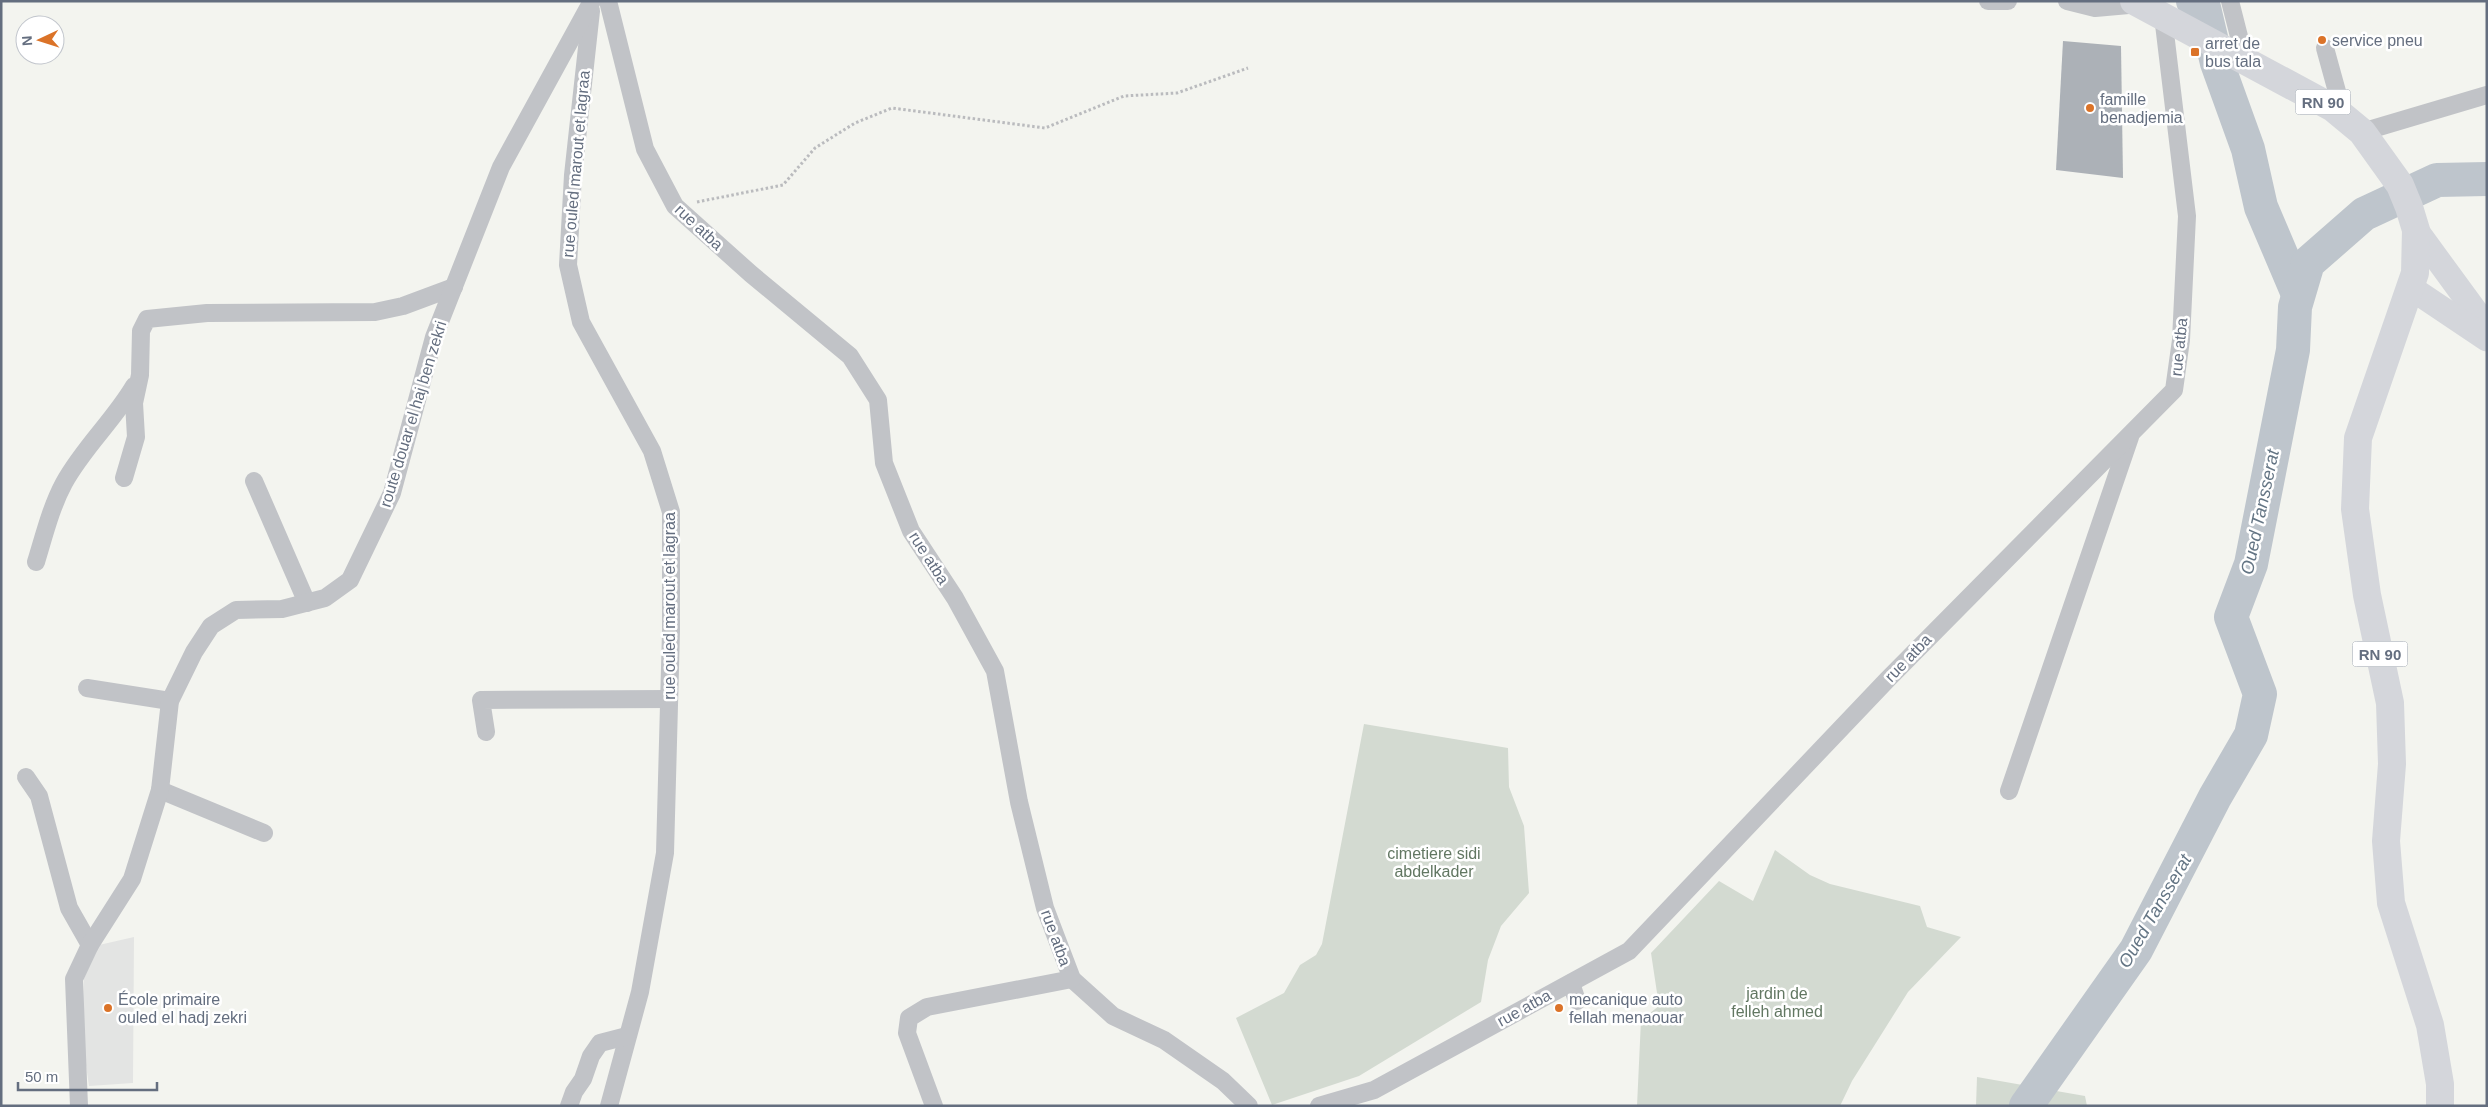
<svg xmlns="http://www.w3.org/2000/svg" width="2488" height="1107" viewBox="0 0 2488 1107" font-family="Arial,sans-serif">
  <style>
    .built { fill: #e3e4e3 }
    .green { fill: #d3dad1 }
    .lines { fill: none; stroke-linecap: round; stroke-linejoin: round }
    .river { stroke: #bec5cc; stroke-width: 34 }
    .building { fill: #acb1b7 }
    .path { stroke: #babbbe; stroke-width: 3; stroke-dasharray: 2.5 2.5; stroke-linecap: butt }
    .street { stroke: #c1c3c7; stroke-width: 18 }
    .secondary { stroke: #d4d6db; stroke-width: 25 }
    .primary { stroke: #d4d6db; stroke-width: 28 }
    .poi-dot { fill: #db7328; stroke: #fff; stroke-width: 2 }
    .labels { text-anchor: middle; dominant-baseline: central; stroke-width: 5; stroke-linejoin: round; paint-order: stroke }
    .shield { fill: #fff; stroke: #929aa5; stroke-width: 1 }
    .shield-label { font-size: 15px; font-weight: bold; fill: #646e7f }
    .poi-label { font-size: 16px; fill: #646e7f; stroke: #fff; text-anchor: start }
    .street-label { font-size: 16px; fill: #646e7f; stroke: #fff }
    .park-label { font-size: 16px; fill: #627762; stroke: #fff }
    .water-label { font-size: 18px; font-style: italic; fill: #647584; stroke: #fff }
  </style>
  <rect width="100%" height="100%" fill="#f3f4ef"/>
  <!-- built -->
  <path class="built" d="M134,937l-1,146 -44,3 -7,-48 2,-60 15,-33z"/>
  <!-- green -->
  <g class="green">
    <path d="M1364,724l144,24 1,39 15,39 5,67 -28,33 -13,34 -7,42 -122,74 -87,29 -36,-87 48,-25 16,-28 16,-10 6,-11z"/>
    <path d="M1775,850l35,25 20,9 90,22 7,21 34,10 -53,55 -56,89 -12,25h-203l4,-86 18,-14 -8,-53 68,-72 34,20z"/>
    <path d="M1977,1077l108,19 2,10h-111z"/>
  </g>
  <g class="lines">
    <!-- river -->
    <g class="river">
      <path d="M2193,1l11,7 13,55 31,86 13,58 37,87"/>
      <path d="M2026,1106l110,-156 79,-153 36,-62 9,-41 -29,-77 20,-53 42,-214 2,-43 13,-44 56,-49 73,-34 50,-1"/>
    </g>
  </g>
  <!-- building -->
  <path class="building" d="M2063,41l58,5 2,132 -67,-8z"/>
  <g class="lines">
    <!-- path -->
    <path class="path" d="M697,202l86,-17 32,-37 40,-25 37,-15 153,20 79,-32 53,-3 71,-25"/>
    <!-- street -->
    <g class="street">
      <path d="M608,1l37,148 30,57 76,68 99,82 28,44 6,63 27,68 44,67 40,73 24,131 26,106 27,71 41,37 51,24 59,41 26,25"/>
      <path d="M1988,1h20"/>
      <path d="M2067,1l28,7 45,-4"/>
      <path d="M2230,1l15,59"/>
      <path d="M591,11l-18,164 -5,90 13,57 71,129 19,61v119l-6,222 -25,139 -31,114"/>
      <path d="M2325,48l19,69"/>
      <path d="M2362,132l125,-37"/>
      <path d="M124,478l12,-41 -2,-34 6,-28 1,-44 6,-12 60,-6 168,-1 28,-6 51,-19"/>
      <path d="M254,481l53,122"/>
      <path d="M36,562c8,-26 15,-55 28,-79 19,-35 50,-63 70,-97"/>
      <path d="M87,688l83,13"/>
      <path d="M486,732l-5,-32 188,-1"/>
      <path d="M26,777l13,19 30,112 21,37"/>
      <path d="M160,790l104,43"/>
      <path d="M2009,791l121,-354"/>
      <path d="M1571,983l6,18"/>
      <path d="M79,1106l-5,-127 16,-34 42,-66 28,-89 10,-89 24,-49 17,-26 25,-16 46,-1 43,-11 25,-18 42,-87 42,-156 67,-170 91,-166"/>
      <path d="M569,1106l5,-14 9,-13 8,-23 9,-13 27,-7"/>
      <path d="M934,1106l-27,-73 2,-15 18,-11 145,-28"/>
      <path d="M1319,1106l55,-16 255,-139 258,-271 287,-290 7,-50 6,-124 -24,-200"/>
    </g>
    <!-- secondary -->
    <g class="secondary">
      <path d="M2416,230l71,97"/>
      <path d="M2411,288l76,51"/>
    </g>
    <!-- primary -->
    <path class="primary" d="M2134,1l199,107 29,24 38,53 9,22 7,23 -1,43 -57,165 -3,71 12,86 23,108 2,61 -6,77 5,62 39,122 10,59v22"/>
  </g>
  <!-- markers -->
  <g class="poi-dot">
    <circle cx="2322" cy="40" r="5"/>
    <rect x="2190" y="47" width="10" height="10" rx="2.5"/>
    <circle cx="2090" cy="108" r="5"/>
    <circle cx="108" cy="1008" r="5"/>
    <circle cx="1559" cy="1008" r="5"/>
  </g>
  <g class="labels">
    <!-- shield labels -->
    <g class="shield">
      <rect x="2295.5" y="89.5" width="55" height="25" rx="4"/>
      <rect x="2352.5" y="641.5" width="55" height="25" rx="4"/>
    </g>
    <g class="shield-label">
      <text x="2323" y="102">RN 90</text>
      <text x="2380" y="654">RN 90</text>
    </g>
    <!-- poi labels -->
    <g class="poi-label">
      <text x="2332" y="40">service pneu</text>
      <text x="2205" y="43">arret de<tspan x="2205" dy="18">bus tala</tspan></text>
      <text x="2100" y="99">famille<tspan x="2100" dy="18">benadjemia</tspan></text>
      <text x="118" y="999">École primaire<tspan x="118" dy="18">ouled el hadj zekri</tspan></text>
      <text x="1569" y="999">mecanique auto<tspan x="1569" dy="18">fellah menaouar</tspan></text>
    </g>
    <!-- street labels -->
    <g class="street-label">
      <text transform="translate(576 164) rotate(-85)">rue ouled marout et lagraa</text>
      <text transform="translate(699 227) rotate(43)">rue atba</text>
      <text transform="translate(2179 347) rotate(-84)">rue atba</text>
      <text transform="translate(413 414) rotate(-73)">route douar el haj ben zekri</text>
      <text transform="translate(929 558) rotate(57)">rue atba</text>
      <text transform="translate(669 606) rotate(-90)">rue ouled marout et lagraa</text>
      <text transform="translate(1908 658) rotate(-46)">rue atba</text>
      <text transform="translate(1056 938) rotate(70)">rue atba</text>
      <text transform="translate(1524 1008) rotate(-29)">rue atba</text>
    </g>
    <!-- park labels -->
    <g class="park-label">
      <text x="1434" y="853">cimetiere sidi<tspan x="1434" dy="18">abdelkader</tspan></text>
      <text x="1777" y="993">jardin de<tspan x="1777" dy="18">felleh ahmed</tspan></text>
    </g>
    <!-- water labels -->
    <g class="water-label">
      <text transform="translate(2260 512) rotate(-78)">Oued Tansserat</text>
      <text transform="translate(2155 911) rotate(-60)">Oued Tansserat</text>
    </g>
  </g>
  <!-- border -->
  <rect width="2488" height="1107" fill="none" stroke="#646e7f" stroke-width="5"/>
  <!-- north arrow -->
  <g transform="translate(40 40) rotate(266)"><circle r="24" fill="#ffffff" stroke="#c1c5cc"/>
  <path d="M0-4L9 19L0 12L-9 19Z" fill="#db7328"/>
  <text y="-8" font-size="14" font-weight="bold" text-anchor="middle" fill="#646e7f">N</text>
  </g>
  <!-- scale -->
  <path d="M18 1082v8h139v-8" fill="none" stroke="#646e7f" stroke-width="2.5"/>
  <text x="25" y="1082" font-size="15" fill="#646e7f" stroke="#ffffff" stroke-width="4" paint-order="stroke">50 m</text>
</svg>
